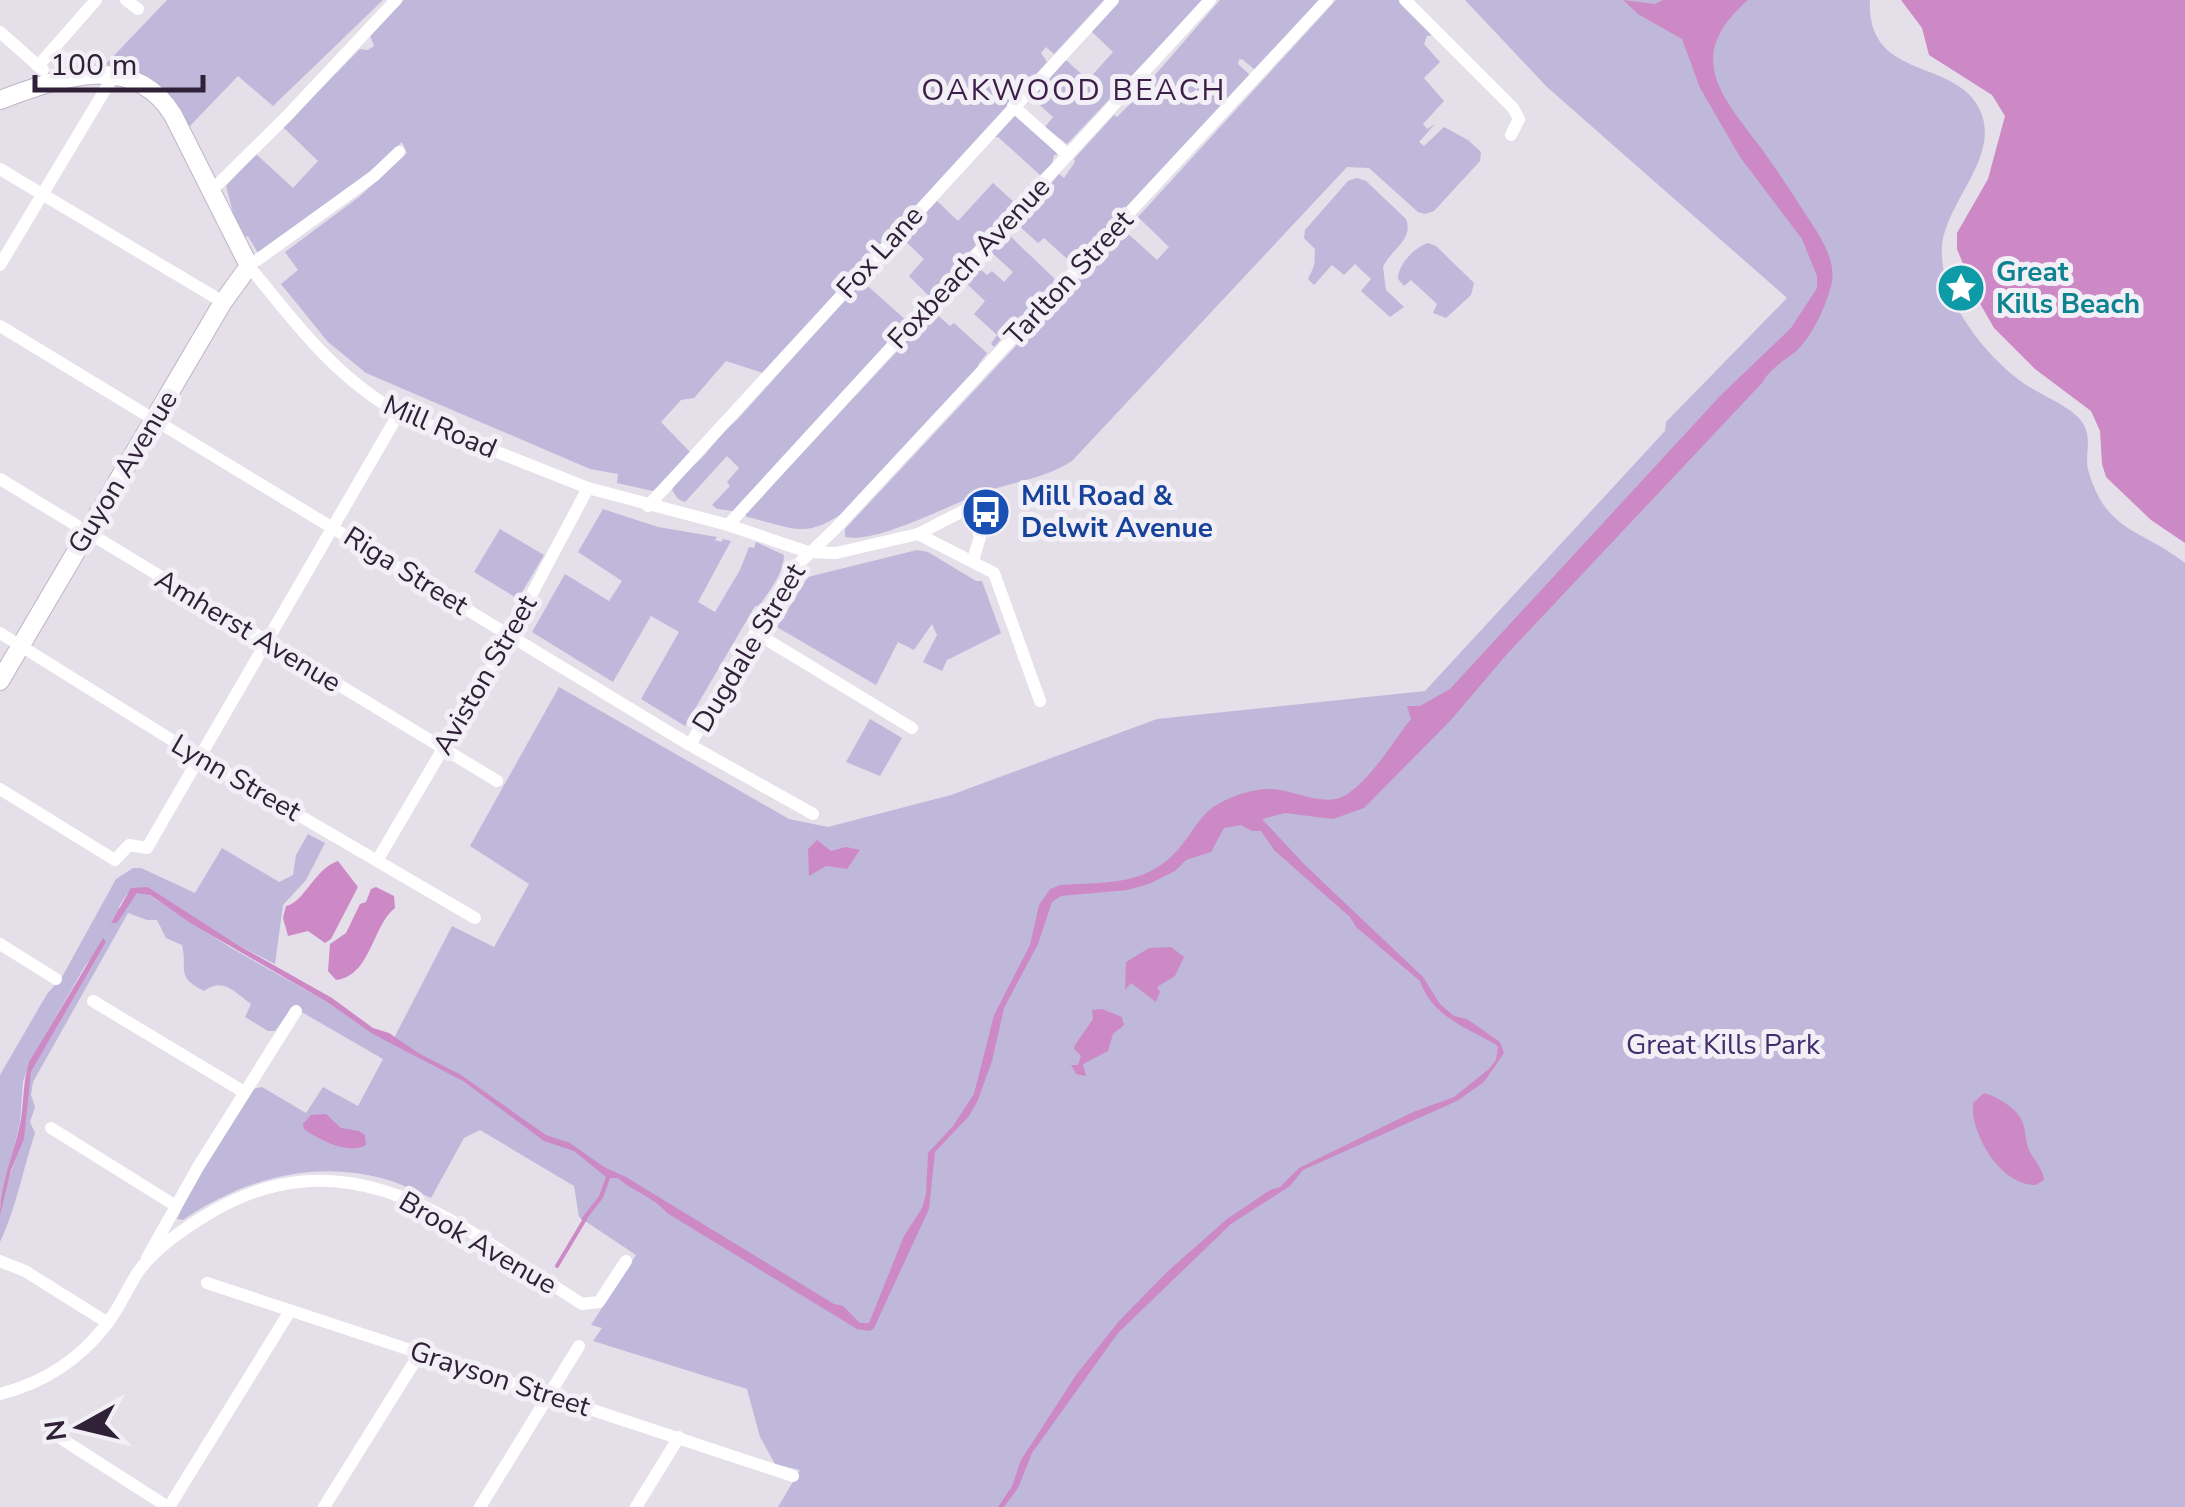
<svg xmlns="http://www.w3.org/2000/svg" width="2185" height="1507" viewBox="0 0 2185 1507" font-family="'Nunito Sans',sans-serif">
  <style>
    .green { fill: #bfb8da }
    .water { fill: #cc89c6 }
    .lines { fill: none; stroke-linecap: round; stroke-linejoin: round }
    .stream { stroke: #cc89c6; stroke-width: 4 }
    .secondary-casing { stroke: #bfb3c8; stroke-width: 20 }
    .street { stroke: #fff; stroke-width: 12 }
    .secondary { stroke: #fff; stroke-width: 18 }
    .labels { text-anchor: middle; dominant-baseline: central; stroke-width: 10; stroke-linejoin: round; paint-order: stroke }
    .street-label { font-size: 28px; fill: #302138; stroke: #f2eff6 }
    .culture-label { font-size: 28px; font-weight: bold; fill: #0d838f; stroke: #f2eff6; text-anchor: start }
    .transit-label { font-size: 28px; font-weight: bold; fill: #164399; stroke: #f2eff6; text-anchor: start }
    .park-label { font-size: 28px; fill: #422e6c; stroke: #f2eff6 }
    .neighbourhood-label { font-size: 30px; letter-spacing: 2.5px; fill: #3c1e49; stroke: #f2eff6 }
  </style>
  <rect width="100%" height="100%" fill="#e4dfe9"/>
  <!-- green -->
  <g class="green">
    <path d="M167,0h216l-110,106 -35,-30 -50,52c-23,-44 -37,-48 -82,-64z"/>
    <path d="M404,0h700l-50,54 -8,-7 -5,6 6,9 -284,311 -37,-12 -32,37 -13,2 -20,22 30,31 -38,38 -36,-8 1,-9 -28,-5 -224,-96 -38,-31 -47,-58 17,-14 -13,-18 74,-55 48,-44 -5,-11 -33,30 -111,81 -10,-17 -4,1 -9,-17 -9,-34 30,-32 37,34 25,-27 -35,-34 77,-78 8,1 6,-4 -4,-11z"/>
    <path d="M1118,0h85l-136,144 -22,-17 8,-10 -21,-19 34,-38 22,20 25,-28 -23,-22z"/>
    <path d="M1220,0h102l-67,70 -13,-11 -3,1 -1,4 12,11 -176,190 -30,-27 -6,5 -21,-19 42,-50 5,4 11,-16 -1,-3 40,-44 3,2 12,-12z"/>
    <path d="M1336,0h63l36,35 -8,1 -3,8 16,18 -16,16 20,23 -21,23 4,5 8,-5 -16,18 5,4 20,-19 24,13 13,12 -1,9 -46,50 -9,3 -7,-2 -49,-44 -22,-1 -275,294c-25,17 -60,21 -88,31 -33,12 -107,52 -139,45v-8l239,-256 2,3 38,-46 33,30 12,-13 -31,-30z"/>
    <path d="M1465,0h405c-4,82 86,57 110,110 21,46 -33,90 -38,135 -4,50 39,106 77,135 18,14 51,25 63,42 12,18 1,33 7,51 18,60 53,56 96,90v944h-1407l22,-37 -25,-6 -15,-27 -13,-48 -154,-48 9,-13 -11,-3 45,-70 -57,-38 -5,-31 -94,-56 -16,8 -33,60c-16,-7 -33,-16 -50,-20 -69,-18 -140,2 -198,42l-6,-1 16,-35 60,-95 9,-2 44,26 17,-26 35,19 25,-47 -90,-52 -18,24h-7l-23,-14 6,-13c-17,-12 -27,-27 -47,-13 -29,-15 -16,-20 -22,-46l-16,-7 -9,-18h-10l-19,-7 -95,169 -2,13 4,12 -5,15 5,11c-12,36 -19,76 -35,109v-26l8,-35 17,-51v-26l6,-32 75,-130 -21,24 -56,97 -6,19 -3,40 -20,85v-132l47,-81 15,-17 54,-98 17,-11h8l54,25 27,-45 57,34 14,-7 3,-20 12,-21 17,9 -19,37 -23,25 -8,59 -37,-19 -90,-58 -21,7 -9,14 8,-2 11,-13h9l85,55 96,54 44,31 21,9 60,-116 42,21 35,-63 -59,-38 89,-159 230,132 39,8 123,-32 206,-76 268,-28 240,-260 1,-9 121,-124 -240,-211z"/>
    <path d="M1014,114l42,36 1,5h-3l-2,9 -12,11 -42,-38 -8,1z"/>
    <path d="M1357,178l9,3 40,38c8,21 -14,29 -23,48l3,23 18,17 -14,10 -29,-26 10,-12 -16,-15 -11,11 -12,-10 -18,20 -6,-6c8,-17 6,-11 7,-30l-11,-11 1,-8 43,-49z"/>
    <path d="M993,183l22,20 -86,93 -20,-20 15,-17 -22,-21 35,-37 21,20z"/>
    <path d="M1007,233l52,50 -44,47 -4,-2 -17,19 -3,-3 6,-9 -23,-21 11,-13 -21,-20 13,-15 10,9 5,-4 12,11 9,-10 -23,-21z"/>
    <path d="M1428,243l8,3 38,37 -3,12 -25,23 -13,-5 4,-9 -26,-24 -7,6 -6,-7c0,-15 17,-32 30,-36z"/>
    <path d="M862,281l45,40 -21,26 -153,164 -16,-2 -5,-4 18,-19 -3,-4 12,-14 -12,-12 -42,46 -7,-3 -6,-9c7,-16 24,-24 35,-38 10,-12 17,-22 30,-32z"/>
    <path d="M934,312l16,14 4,-3 33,30 -9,12 2,3 -130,140c-45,33 -54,20 -103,9l-2,-3z"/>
    <path d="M603,509l55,18 59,10 -2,3 6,2 2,-3 8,2 -33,61 17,10 25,-42 9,-23 5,1 2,-6 28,13c0,18 -15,36 -25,51h-4l-70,120 -44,-27 38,-67 -28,-16 -38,66 -81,-50 33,-58 44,27 13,-20 -44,-29z"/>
    <path d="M500,529l44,26 -26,44 -44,-27z"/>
    <path d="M917,550l11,2 48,29h6l19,52 -54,27 -5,11 -19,-9 14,-27 -5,-11 -18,26 -16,-8 -22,43 -99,-58 31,-50z"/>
    <path d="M870,719l32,19 -22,38 -34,-14z"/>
  </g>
  <!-- water -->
  <g class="water">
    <path d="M1623,0l32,4 8,-4h85c-64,56 -28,94 13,148 18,25 35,51 51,76 11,17 23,37 20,57 -3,20 -22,60 -37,71 -11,8 -26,18 -33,31l-254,270 -58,68 -86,87 -31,11 -48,-6 -23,6 43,46 118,112 17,27 14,12 13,3 33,23 4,11 -20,29 -27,19 -154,69 -13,16 -59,38 -113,109 -86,120 -14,35 -14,19h-6l14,-21 9,-26 55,-85 43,-54 49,-50 59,-52 43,-29 10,-3 19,-19 114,-56 41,-15 35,-28 7,-9 2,-13 -3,-3c-30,-17 -63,-28 -75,-63l-64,-54 -6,-10 -75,-66 -14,-20h-9l-11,-6 -17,3 -13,24 -25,8 -11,11 -26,13 -22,6 -66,6 -9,6 -14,42 -34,64 -12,53 -14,39 -9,16 -34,36 -6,57 -55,119 -4,3 -13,-2 -190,-116c-14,-17 -34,-21 -49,-35h-8l-7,20 -18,23 -4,-2 18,-23 7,-19 -32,-26 -30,-10 -81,-60 -92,-48 -44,-31 -135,-78 -42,-29 -13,-2 -20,30h-6l20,-35 17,-1 90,58 94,53 41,30 16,5 31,21 41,21 85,60 24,8 34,24 22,10 208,127 9,2 17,17h9l35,-87 18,-28 4,-14 2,-41 25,-27 21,-32 20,-79 36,-70 9,-40 11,-16 10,-4c50,-3 92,1 124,-43 11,-14 19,-31 36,-39 14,-8 36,-15 52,-14 23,1 52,19 74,6 26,-17 46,-52 65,-76l-4,-13h13l30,-17 270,-293 71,-68 26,-40v-12l-15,-37 -62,-82 -40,-69 -18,-49 -44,-25z"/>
    <path d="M1901,0h284v543l-34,-23 -45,-43 -4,-13 -2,-33 -9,-20 -56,-42 -41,-41 -16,-28 -21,-51v-16l31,-54 17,-63 -13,-21 -63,-40 -7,-27z"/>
    <path d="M817,840l14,11 15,-4 14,3 -13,19 -21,-3 -17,10 -1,-27z"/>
    <path d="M338,861l20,26 -27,52 -6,4 -17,-12 -20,5 -5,-18 3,-12c19,-4 28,-37 52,-45z"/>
    <path d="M376,887l18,9 1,12c-23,18 -24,68 -59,72l-8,-9 2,-27 16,-11 14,-29 6,-2 5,-13z"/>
    <path d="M103,938l3,4 -75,130 -7,67 -13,31 -11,46c0,-33 15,-64 21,-97 3,-20 2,-37 8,-57z"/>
    <path d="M1171,947l13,10 -9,19 -18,11 3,5 -4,10 -25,-19 -6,7 1,-28 23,-14z"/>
    <path d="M1102,1009l20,8 2,8 -11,9 -5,17 -25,13 3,12 -10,-2 -5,-9h7l3,-9 -7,-7 1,-4 18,-26 -1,-9z"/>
    <path d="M1984,1093c12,3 33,15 38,28 4,9 3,21 8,31 6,11 12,15 14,28l-8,5c-35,1 -66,-51 -63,-82z"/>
    <path d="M326,1114l15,14 18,3 6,4 1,10c-17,10 -47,-5 -62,-16l-1,-5 8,-9z"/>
  </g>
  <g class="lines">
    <!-- stream -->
    <path class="stream" d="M557,1266l28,-47"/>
    <!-- secondary casing -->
    <g class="secondary-casing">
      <path id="secondary" d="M0,100c57,-21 133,-51 173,15l76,151 -26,36 -223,379"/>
    </g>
    <!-- street -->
    <g class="street">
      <path d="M126,0l12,9"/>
      <path d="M1405,0l108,108 6,11 -8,16"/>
      <path d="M0,32l43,38"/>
      <path d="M38,66l58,-66"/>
      <path d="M1013,106l55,49"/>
      <path d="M399,152l-25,24 -125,90c46,57 86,111 150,147l189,75 140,37 80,27 28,1 82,-19 53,-27 9,30 -7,23"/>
      <path d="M0,169l223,133"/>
      <path d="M211,191l76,-75 109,-116"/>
      <path d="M0,265l114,-190"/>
      <path d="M0,326l690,419 123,69"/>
      <path d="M0,479l497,302"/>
      <path d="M648,506l465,-506"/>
      <path d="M728,525l482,-525"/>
      <path d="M918,534l76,39 46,128"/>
      <path d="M0,633l199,124 276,161"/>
      <path d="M756,633l156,95"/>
      <path d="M690,745l101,-174 44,-42 492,-529"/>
      <path d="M0,789l115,71 14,-15 18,3 252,-435"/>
      <path d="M378,859l132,-224 78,-147"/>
      <path d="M0,944l56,35"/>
      <path d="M93,1001l151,91"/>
      <path d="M51,1128l125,78"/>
      <path d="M147,1258l51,-91 98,-156"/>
      <path d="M0,1261l25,10 83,52"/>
      <path d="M207,1283l586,193"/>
      <path d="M0,1394c43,-11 79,-34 106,-69 13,-16 21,-36 32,-53 17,-24 51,-47 77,-62 142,-80 251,21 367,94l17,-2 27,-41"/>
      <path d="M54,1434l114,73"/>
      <path d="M169,1507l121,-196"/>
      <path d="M324,1507l96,-154"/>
      <path d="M480,1507l99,-161"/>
      <path d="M636,1507l43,-70"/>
    </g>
    <!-- secondary -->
    <use href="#secondary" class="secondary"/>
  </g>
  <!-- icons -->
  <defs>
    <g id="sight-disc" transform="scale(2.5)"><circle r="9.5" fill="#0f9aa8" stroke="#f2eff6"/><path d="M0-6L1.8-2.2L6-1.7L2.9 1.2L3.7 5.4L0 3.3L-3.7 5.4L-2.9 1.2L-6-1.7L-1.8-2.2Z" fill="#fff"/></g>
    <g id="bus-disc" transform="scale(2.5)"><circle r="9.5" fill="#1a4fb4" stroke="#f2eff6"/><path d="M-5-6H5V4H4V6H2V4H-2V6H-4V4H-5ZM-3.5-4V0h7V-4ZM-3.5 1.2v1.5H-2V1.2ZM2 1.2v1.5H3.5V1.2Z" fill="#fff"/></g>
  </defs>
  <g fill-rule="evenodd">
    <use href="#sight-disc" x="1961" y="288"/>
    <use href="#bus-disc" x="986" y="512"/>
  </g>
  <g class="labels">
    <!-- street labels -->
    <g class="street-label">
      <text transform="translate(880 252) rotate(-48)">Fox Lane</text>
      <text transform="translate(969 263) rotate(-47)">Foxbeach Avenue</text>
      <text transform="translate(1069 278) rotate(-47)">Tarlton Street</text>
      <text transform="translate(440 427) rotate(23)">Mill Road</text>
      <text transform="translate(123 472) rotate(-59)">Guyon Avenue</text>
      <text transform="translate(406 571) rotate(32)">Riga Street</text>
      <text transform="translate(248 631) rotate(31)">Amherst Avenue</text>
      <text transform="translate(749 648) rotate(-59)">Dugdale Street</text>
      <text transform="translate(485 675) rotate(-60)">Aviston Street</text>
      <text transform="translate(236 778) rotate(30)">Lynn Street</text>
      <text transform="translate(478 1243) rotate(30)">Brook Avenue</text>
      <text transform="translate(500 1379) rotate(18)">Grayson Street</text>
    </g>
    <!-- culture labels -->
    <g class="culture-label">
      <text x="1996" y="272">Great<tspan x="1996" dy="32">Kills Beach</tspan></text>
    </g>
    <!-- transit labels -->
    <g class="transit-label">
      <text x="1021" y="496">Mill Road &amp;<tspan x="1021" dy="32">Delwit Avenue</tspan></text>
    </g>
    <!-- park labels -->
    <g class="park-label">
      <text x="1723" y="1045">Great Kills Park</text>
    </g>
    <!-- neighbourhood labels -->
    <g class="neighbourhood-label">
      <text x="1074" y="90">OAKWOOD BEACH</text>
    </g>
  </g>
  <!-- north arrow -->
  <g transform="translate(80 1427) rotate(262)" stroke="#f2eff6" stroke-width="8" paint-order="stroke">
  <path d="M0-8L18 38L0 25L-18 38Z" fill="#302138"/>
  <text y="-15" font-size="28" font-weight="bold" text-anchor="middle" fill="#302138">N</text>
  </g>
  <!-- scale -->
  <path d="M35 75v15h168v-15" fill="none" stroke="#302138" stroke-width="5"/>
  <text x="50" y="75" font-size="30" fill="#302138" stroke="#f2eff6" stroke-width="8" paint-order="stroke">100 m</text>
</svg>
